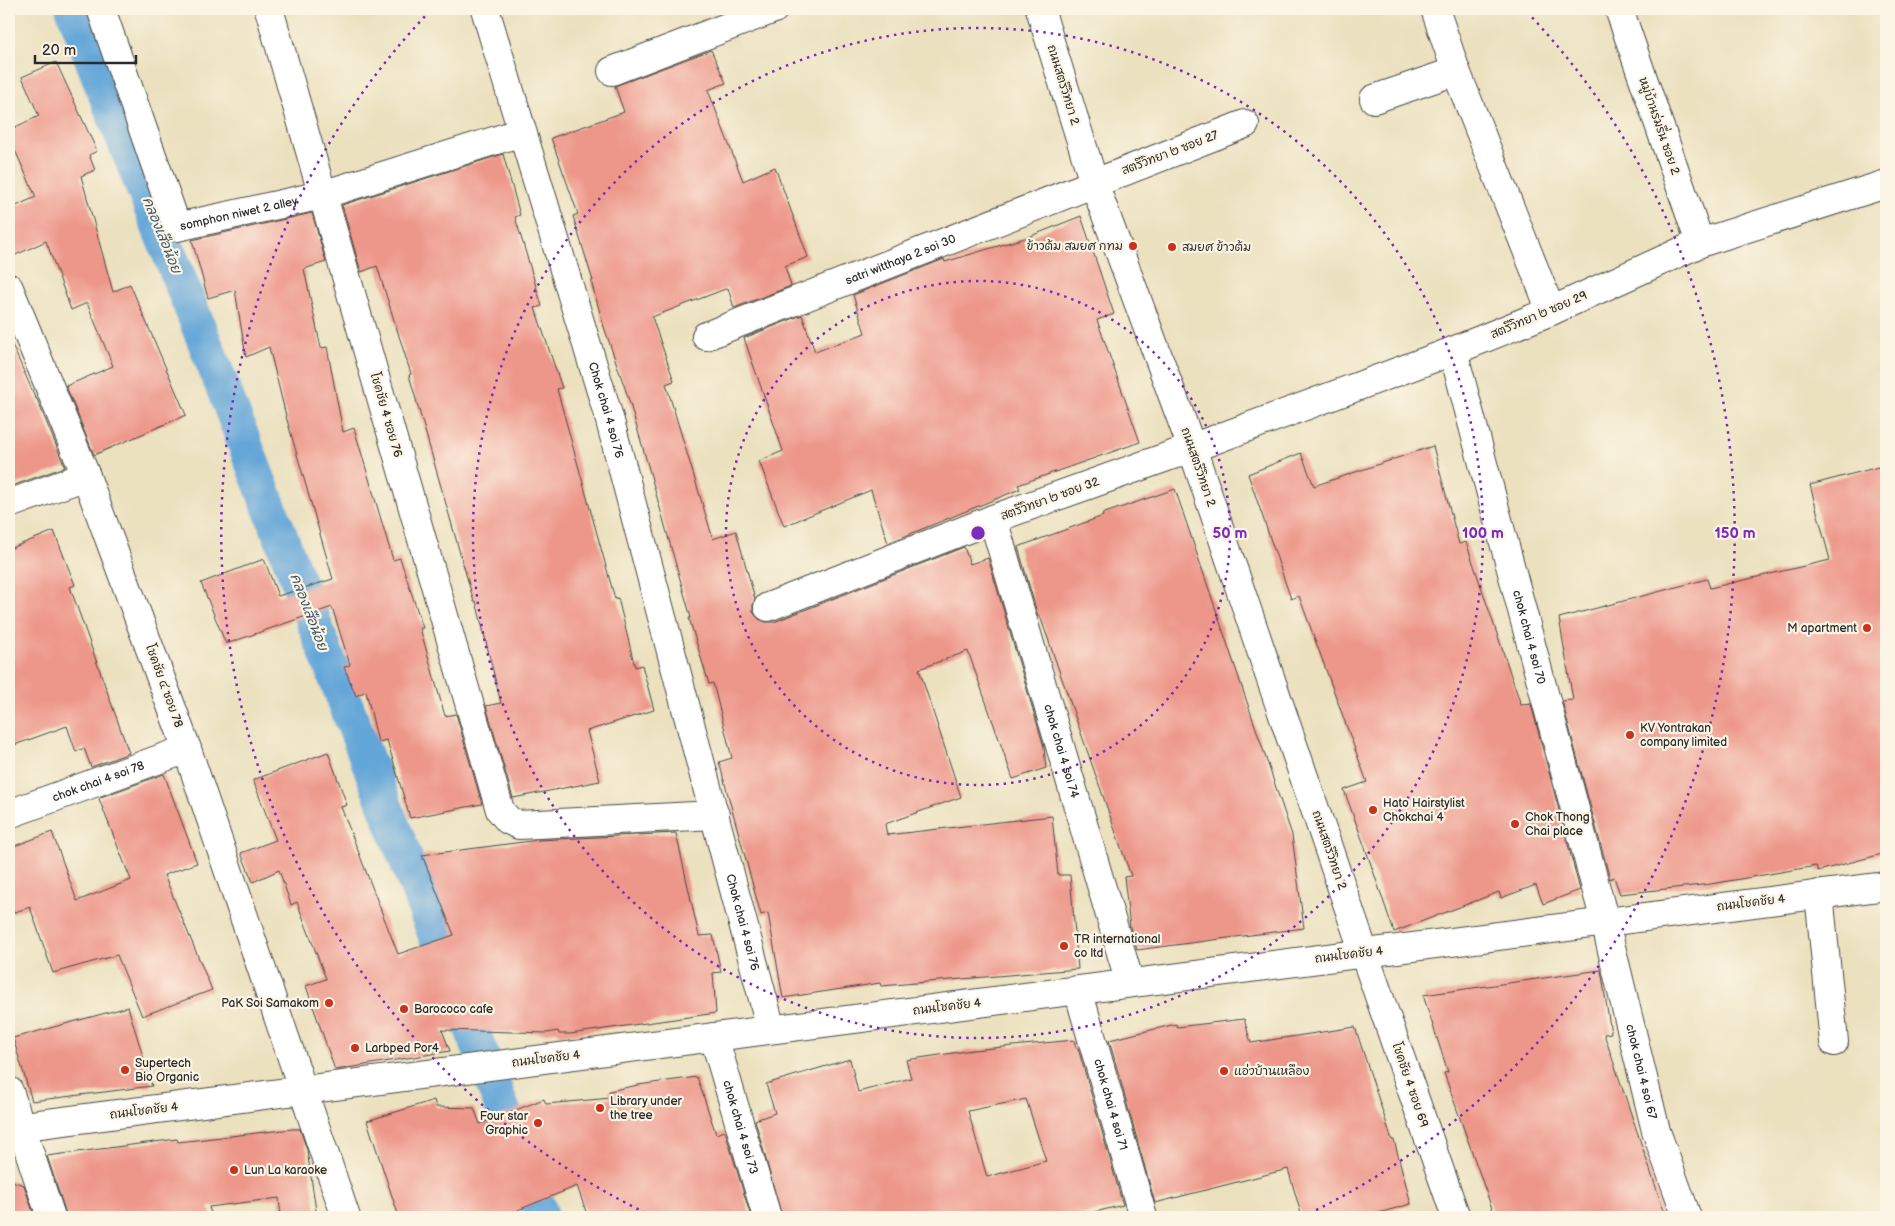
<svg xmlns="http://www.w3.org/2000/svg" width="1895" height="1226" viewBox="0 0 1895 1226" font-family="'Balsamiq Sans','Playpen Sans Thai',sans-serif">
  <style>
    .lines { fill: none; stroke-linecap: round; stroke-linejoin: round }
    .canal { stroke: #64a6d8; stroke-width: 35 }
    .building { fill: #ed978a; fill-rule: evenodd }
    .minor-casing { stroke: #484641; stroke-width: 30 }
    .tertiary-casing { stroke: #484641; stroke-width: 30 }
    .minor { stroke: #fff; stroke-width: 28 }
    .tertiary { stroke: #fff; stroke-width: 28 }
    .ring { fill: none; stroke: #7b2cbf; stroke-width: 2.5; stroke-dasharray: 2.5 5 }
    .poi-dot { fill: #c8321e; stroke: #fcf5e5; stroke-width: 2 }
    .labels { text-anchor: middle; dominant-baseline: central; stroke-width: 4.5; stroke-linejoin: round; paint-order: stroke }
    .street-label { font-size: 12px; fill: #2b2b2b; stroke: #fcf5e5 }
    .poi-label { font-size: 12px; fill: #2b2b2b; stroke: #fcf5e5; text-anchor: start }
    .water-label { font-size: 14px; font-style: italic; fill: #3f5668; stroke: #fcf5e5 }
    .centre { fill: #7b2cbf; stroke: #fcf5e5; stroke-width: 2.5 }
    .ring-label { font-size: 15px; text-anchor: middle; font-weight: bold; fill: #7b2cbf; stroke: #fcf5e5; stroke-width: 4.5; stroke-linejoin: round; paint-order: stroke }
  </style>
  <rect width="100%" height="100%" fill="#fcf5e5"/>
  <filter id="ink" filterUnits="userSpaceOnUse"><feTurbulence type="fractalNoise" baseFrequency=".02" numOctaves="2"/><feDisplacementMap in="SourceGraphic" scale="10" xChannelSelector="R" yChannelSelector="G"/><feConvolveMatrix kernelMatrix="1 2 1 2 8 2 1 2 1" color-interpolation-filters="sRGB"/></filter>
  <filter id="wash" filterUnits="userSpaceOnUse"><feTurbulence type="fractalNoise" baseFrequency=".0096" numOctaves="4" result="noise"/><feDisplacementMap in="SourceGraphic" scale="20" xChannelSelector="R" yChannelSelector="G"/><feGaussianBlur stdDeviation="1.12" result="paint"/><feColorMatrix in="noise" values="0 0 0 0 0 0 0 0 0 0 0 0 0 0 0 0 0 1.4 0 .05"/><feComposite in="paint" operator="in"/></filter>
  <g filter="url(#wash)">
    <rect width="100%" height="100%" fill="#ebe1bf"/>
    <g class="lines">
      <!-- canal -->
      <path class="canal" d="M73,9l28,74 126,315 290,748 25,71"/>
    </g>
    <g id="blocks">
      <!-- building -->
      <g class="building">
        <path d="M711,50l15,33 -18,7 35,91 32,-14 33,90 -23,9 6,20 -57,22 -6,-20 -76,29 22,64 -8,3 47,155 23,-8 19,68 -2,6v7l6,7 7,3h8l190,-75 6,17 18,-6 56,189 2,21 -33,11 -45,-128 -49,18 42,128 -76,27 2,11 165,-19 6,59h12l8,94 -197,17 -1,-3 -97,15 -15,-85 -7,2 -42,-153 13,-4 -19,-75 -4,1 -20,-66h2l-44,-156 -19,-65 -24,-70 -13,-46h2l-20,-65 5,-2 -27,-76 73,-26 -9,-26z"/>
        <path d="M56,62l41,89 -8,4 6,15 -14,6 32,116 17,-8 56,131 -92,40 -28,-69 47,-20 -26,-63 -16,7 -25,-69 -37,17v-49l27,-12 -27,-60v-7l30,-14 -17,-39z"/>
        <path d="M503,154l17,61 -5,2 27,89 -7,2 27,80 -5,1 58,210 3,-1 17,69 7,-2 12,45 -67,21 13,50 -87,17 -27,-92 15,-3 -25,-102 -2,1 -65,-227 2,-1 -34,-108 -16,6 -19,-67z"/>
        <path d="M312,213l14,49 -22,7 17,79 6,-1 16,85 11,-4 39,132 7,-2 23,70h-3l25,88 11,-2 26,90 -72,14 -23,-78 -9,2 -12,-51 -10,5 -12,-29 6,-2 -18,-58 -106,37 -25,-61 63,-24 14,37 55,-17 -46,-159 -18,-73 -23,10 -11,-67 -27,8 -16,-58z"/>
        <path d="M1081,216l33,98 -17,6 43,122 -122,43 2,4 -132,54 -17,-53 -87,36 -25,-65 24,-10 -39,-113 58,-23 13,37 50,-19 -12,-38 91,-36 1,3 86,-26z"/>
        <path d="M9,338l27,61h1l28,68 -56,20z"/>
        <path d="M1433,446l26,98 7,-2 55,163 10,-1 49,186 -37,14 -7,-19 -35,13 -2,-6 -105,40 -27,-79 -23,-63 23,-8 -68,-186 -8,3 -43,-125 53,-21 13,33z"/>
        <path d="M1886,465v388l-68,18 -2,-5 -105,18 -91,10 -6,-17 -4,2 -48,-178 11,-1 -14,-82 148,-39 3,9 120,-28 -20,-75z"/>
        <path d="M1175,489l117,346 12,93 -167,22 -7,-23 -6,-50 7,-1 -91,-260h-2l-20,-69 85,-31 -1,-2z"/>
        <path d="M54,531l21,54 -5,2 59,166 -38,14 -7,-19 -8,4 -9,-26 -58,21v-198z"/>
        <path d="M328,752l19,53 -6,2 57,147 56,-19 -32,-80 117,-15 137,-7 23,103 14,-1 8,37 -8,1 3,40 -146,21h-11l-1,-3 -11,2 -105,-3 8,21 -115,19 -29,-84 20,-7 -29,-77 -6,3 -12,-35 -26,12 -12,-29 35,-13 -23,-60z"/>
        <path d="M164,774l33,89 -33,12 48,115 -70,26 -25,-61 -64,18 -23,-66 -21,7v-66l43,-16 25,69 54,-21 -32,-81 2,-2z"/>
        <path d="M1601,970l10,63 -7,1 62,183h-171l-51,-144 4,-1 -25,-77z"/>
        <path d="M128,1007l24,79 -120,15 -19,-63z"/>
        <path d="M1244,1019l7,24 104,-16 37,113h2l17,64 -47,13h-62l-14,-48 -133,34 -46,-163 67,-16 1,3z"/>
        <path d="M1074,1040l2,8h2l45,157 -48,12h-293l-27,-97 20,-7 -9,-29 84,-25 8,33 53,-14 -5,-18 67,-10zM1026,1099l20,62 -59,16 -19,-66z"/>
        <path d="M697,1077l19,57 9,-3 26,86h-163l-11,-31 -59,24 2,7h-121l-32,-96 67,-21 2,7 38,1 6,16 64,-25 2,5 65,-6 -2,-7 29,-6z"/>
        <path d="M292,1129h8l7,21 10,67h-36l-2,-19 -70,9 3,10h-145l-20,-61 130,-17 1,3z"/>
        <path d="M9,1180l15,5 10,30 -9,2h-16z"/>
      </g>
    </g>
  </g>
  <g filter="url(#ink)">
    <use href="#blocks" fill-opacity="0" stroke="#484641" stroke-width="1"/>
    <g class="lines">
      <!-- minor casing -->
      <g class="minor-casing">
        <g id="minor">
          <path id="s1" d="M101,9l76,218 145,-32 200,-63"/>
          <path d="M269,9l231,801 8,10 11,5 196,-10"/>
          <path id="s2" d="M485,9l125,412 161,608"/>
          <path d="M1435,9l21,62 95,240"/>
          <path d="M1619,9l81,234"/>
          <path d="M612,71l162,-62"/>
          <path d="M1374,99l82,-28"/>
          <path d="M9,288l77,188 101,273 159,468"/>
          <path id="s3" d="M706,336l539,-212"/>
          <path id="s4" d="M1453,351l152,571 51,209 31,86"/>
          <path d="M9,504l77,-28"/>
          <path id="s5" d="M993,519l137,464"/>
          <path d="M768,607l225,-88 199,-71 261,-97 98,-40 149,-68 186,-59"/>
          <path id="s6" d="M9,814l178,-65"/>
          <path d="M1819,894l15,148"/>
          <path id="s7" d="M1078,990l65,227"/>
          <path id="s8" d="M714,1037l53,180"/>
          <path d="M9,1091l42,126"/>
        </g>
      </g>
      <!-- tertiary casing -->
      <g class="tertiary-casing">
        <g id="tertiary">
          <path d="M1040,9l54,174 98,265 172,505 92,264"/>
          <path d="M9,1128l1877,-242"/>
        </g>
      </g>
      <!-- minor -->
      <use href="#minor" class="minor"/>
      <!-- tertiary -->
      <use href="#tertiary" class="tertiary"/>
    </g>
  </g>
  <!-- distance rings -->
  <g class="ring">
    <circle cx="978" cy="533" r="252"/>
    <circle cx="978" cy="533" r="505"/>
    <path d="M652 1216A757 757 0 0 1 429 12M1527 12A757 757 0 0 1 1304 1216"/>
  </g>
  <!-- markers -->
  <g class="poi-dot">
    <circle cx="1133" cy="246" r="5"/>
    <circle cx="1172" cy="247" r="5"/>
    <circle cx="1867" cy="628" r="5"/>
    <circle cx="1630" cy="735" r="5"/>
    <circle cx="1373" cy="810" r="5"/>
    <circle cx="1515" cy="824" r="5"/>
    <circle cx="1064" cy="946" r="5"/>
    <circle cx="329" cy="1003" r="5"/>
    <circle cx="404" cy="1009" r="5"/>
    <circle cx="355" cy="1048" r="5"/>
    <circle cx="125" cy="1070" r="5"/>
    <circle cx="1224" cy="1071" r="5"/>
    <circle cx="600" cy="1108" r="5"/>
    <circle cx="538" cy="1123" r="5"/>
    <circle cx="234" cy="1170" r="5"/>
  </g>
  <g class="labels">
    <!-- street labels -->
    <g class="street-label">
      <text transform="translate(1063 85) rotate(73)">ถนนสตรีวิทยา 2</text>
      <text transform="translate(1659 126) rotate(71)">หมู่บ้านร่มรื่น ซอย 2</text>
      <text transform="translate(1170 153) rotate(-21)">สตรีวิทยา ๒ ซอย 27</text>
      <text stroke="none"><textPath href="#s1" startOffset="294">somphon niwet 2 alley</textPath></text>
      <text stroke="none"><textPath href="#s3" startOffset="209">satri witthaya 2 soi 30</textPath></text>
      <text transform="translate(1539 315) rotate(-23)">สตรีวิทยา ๒ ซอย 29</text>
      <text stroke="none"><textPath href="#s2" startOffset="419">Chok chai 4 soi 76</textPath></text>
      <text transform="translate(386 415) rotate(74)">โชคชัย 4 ซอย 76</text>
      <text transform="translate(1198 467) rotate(71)">ถนนสตรีวิทยา 2</text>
      <text transform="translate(1050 499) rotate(-20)">สตรีวิทยา ๒ ซอย 32</text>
      <text stroke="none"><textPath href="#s4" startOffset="296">chok chai 4 soi 70</textPath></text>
      <text transform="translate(164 686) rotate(70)">โชคชัย ๔ ซอย 78</text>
      <text stroke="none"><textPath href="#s5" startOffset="242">chok chai 4 soi 74</textPath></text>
      <text stroke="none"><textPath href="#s6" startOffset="95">chok chai 4 soi 78</textPath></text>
      <text transform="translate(1329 850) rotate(71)">ถนนสตรีวิทยา 2</text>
      <text transform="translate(1751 903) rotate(-7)">ถนนโชคชัย 4</text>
      <text stroke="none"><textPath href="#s2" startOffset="949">Chok chai 4 soi 76</textPath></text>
      <text transform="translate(1349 955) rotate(-7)">ถนนโชคชัย 4</text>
      <text transform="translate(947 1007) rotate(-7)">ถนนโชคชัย 4</text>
      <text transform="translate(546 1059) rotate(-7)">ถนนโชคชัย 4</text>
      <text stroke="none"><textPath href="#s4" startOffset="745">chok chai 4 soi 67</textPath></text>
      <text transform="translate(1410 1085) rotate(71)">โชคชัย 4 ซอย 69</text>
      <text stroke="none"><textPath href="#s7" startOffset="119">chok chai 4 soi 71</textPath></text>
      <text transform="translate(144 1111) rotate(-7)">ถนนโชคชัย 4</text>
      <text stroke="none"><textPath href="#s8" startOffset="94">chok chai 4 soi 73</textPath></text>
    </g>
    <!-- poi labels -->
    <g class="poi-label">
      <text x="1123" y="246" text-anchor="end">ข้าวต้ม สมยศ กทม</text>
      <text x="1182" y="247">สมยศ ข้าวต้ม</text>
      <text x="1857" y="628" text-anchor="end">M apartment</text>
      <text x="1640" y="728">KV Yontrakan<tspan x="1640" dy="14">company limited</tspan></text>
      <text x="1383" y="803">Hato Hairstylist<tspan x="1383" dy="14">Chokchai 4</tspan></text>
      <text x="1525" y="817">Chok Thong<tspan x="1525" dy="14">Chai place</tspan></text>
      <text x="1074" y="939">TR international<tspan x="1074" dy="14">co ltd</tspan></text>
      <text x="319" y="1003" text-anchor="end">PaK Soi Samakom</text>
      <text x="414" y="1009">Barococo cafe</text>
      <text x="365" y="1048">Larbped Por4</text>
      <text x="135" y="1063">Supertech<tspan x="135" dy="14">Bio Organic</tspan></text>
      <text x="1234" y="1071">แอ่วบ้านเหลือง</text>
      <text x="610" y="1101">Library under<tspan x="610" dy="14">the tree</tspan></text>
      <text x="528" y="1116" text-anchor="end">Four star<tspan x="528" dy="14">Graphic</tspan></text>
      <text x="244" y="1170">Lun La karaoke</text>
    </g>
    <!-- water labels -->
    <g class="water-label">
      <text transform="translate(162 235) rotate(68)">คลองเสือน้อย</text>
      <text transform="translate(309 612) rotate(69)">คลองเสือน้อย</text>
    </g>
  </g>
  <circle cx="978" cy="533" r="8" class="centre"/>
  <g class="ring-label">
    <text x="1230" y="538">50 m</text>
    <text x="1483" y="538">100 m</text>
    <text x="1735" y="538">150 m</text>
  </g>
  <!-- margin -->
  <rect width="1895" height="1226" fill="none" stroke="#fcf5e5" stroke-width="30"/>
  <!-- scale -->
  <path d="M35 55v8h101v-8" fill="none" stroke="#2b2b2b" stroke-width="2.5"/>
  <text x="42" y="55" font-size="15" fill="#2b2b2b" stroke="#fcf5e5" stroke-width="4" paint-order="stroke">20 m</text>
</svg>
